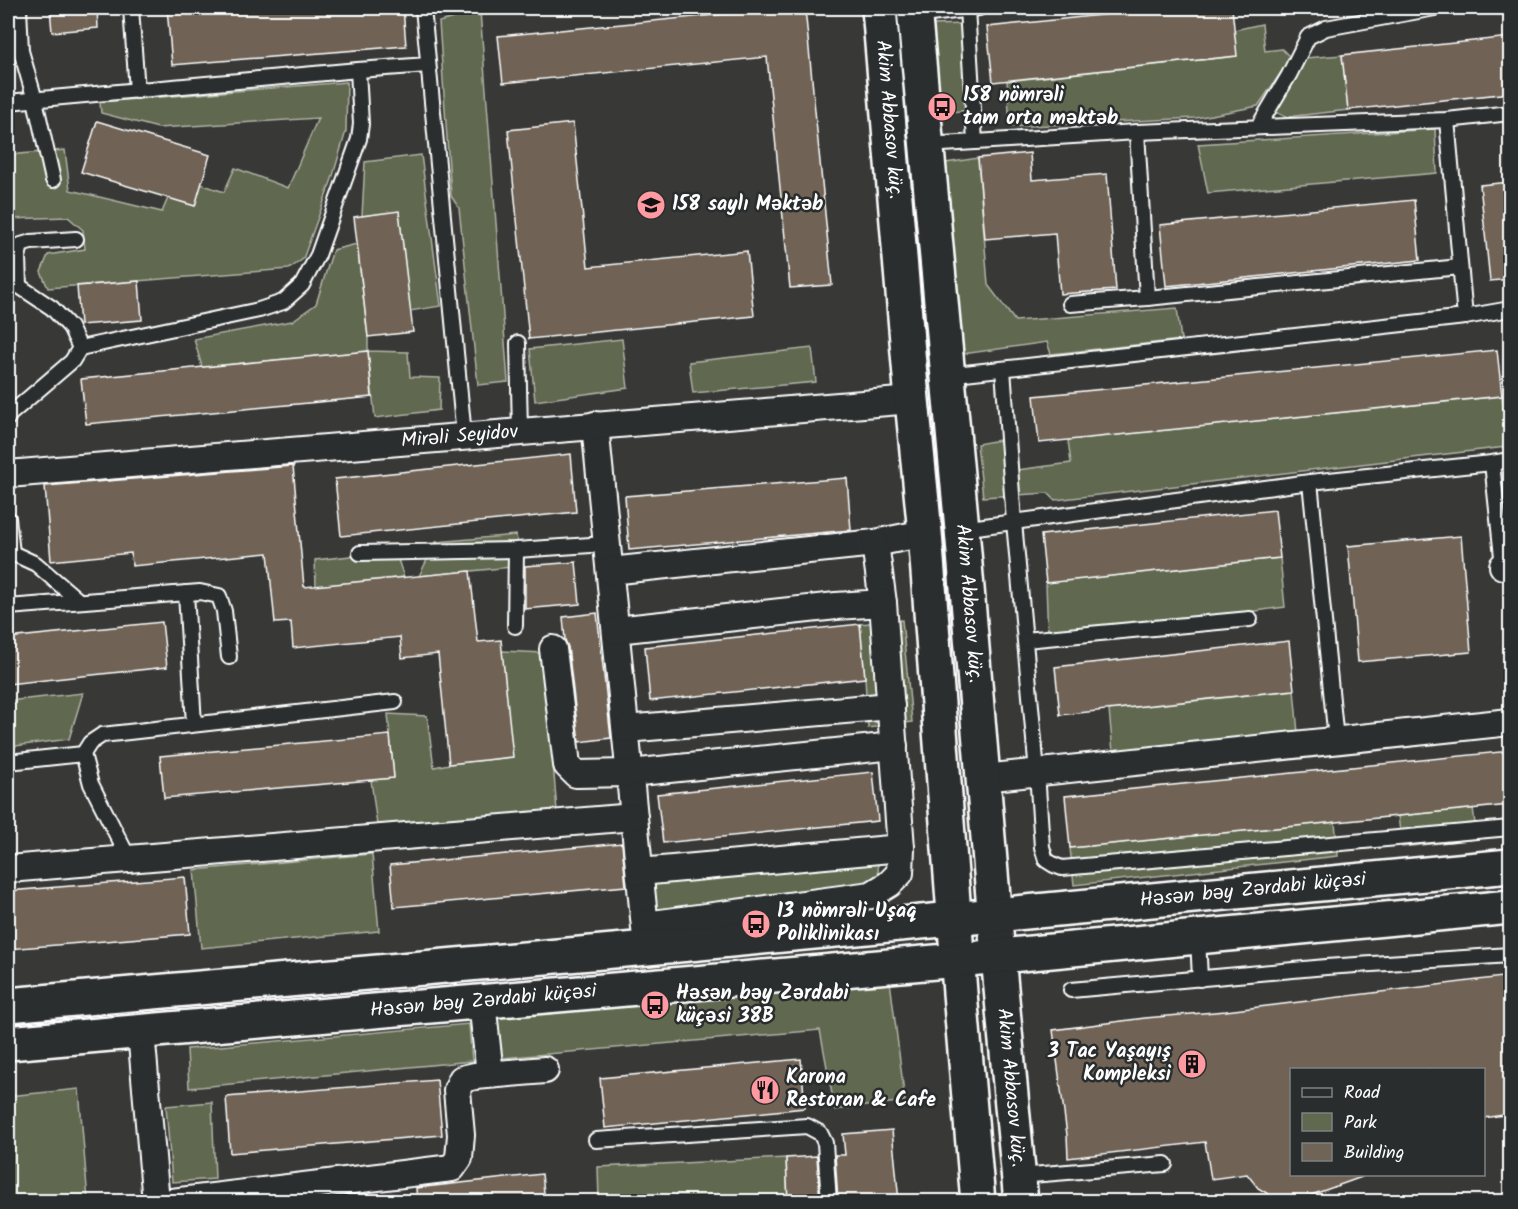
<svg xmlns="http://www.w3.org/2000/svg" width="1518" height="1209" viewBox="0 0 1518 1209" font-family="Kalam,sans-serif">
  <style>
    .green { fill: #60684f; stroke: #b0b4a7; stroke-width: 1.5 }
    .building { fill: #706456; stroke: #fff; stroke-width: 1.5 }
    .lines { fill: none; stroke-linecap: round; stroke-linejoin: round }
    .lane-casing { stroke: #fff; stroke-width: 18 }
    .street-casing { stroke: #fff; stroke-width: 30 }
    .secondary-casing { stroke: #fff; stroke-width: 38 }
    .primary-casing { stroke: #fff; stroke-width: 38 }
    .lane { stroke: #2a2d2e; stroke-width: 14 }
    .street { stroke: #2a2d2e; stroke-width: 26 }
    .secondary { stroke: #2a2d2e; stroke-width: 33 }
    .primary { stroke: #2a2d2e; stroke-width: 33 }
    .labels { text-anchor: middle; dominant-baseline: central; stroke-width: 5; stroke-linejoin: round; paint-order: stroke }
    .poi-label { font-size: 20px; font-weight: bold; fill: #fff; stroke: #2a2d2e; text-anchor: start }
    .street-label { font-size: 20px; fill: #fff; stroke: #2a2d2e }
  </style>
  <rect width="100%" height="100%" fill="#383836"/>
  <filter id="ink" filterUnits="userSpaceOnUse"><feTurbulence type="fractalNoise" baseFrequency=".0167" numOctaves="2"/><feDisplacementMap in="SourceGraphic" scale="12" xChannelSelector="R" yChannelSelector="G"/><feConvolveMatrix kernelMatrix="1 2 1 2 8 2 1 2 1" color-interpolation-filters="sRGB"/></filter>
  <g filter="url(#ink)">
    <!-- green -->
    <g class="green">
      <path d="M480,11l28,371 -30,3 -19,-177 -8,-12 -12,-174z"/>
      <path d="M965,24l6,86 -31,3 -8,-88z"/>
      <path d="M1262,24l3,27 17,-2 9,9 -33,48 -62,12 -186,9 -3,-46 229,-25 -2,-26z"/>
      <path d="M1342,55l6,55 -62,7 -15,-7 34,-52z"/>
      <path d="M347,82l-1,49 -14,48 -29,80 -14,10 -241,19 -7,-16 7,-17 37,-6 -2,-19 -15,-13 -60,2v-64l57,-5 5,40 92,22 6,-14 33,-14 23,8 11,-24 53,20 30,-70 -160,10 -57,-15 -1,-11z"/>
      <path d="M1435,129l2,44 -229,20 -10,-49z"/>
      <path d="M421,155l20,151 -31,5 -11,-99 -37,4 3,-54z"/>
      <path d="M978,158l10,127 27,36 162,-13 4,32 -130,14 -4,-12 -84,12 -17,-191z"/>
      <path d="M357,244l11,93v14l40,1 2,25 30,1 -1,32 -64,8 -7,-67 -166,16 -8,-28 98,-18 24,-17 17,-54z"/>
      <path d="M622,339l6,49 -93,13 -5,-52z"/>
      <path d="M812,348l4,34 -123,11 -4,-31z"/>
      <path d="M1502,396l4,51 -451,53 -7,-7 -65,4 -6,-53 22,-4 10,31 62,-8 -3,-23z"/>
      <path d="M516,535l6,31 -103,10 17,-34z"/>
      <path d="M395,551l9,26 -88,9 -1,-26z"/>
      <path d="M1280,558l5,49 -237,33 -2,-57z"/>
      <path d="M902,620l10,102 -44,6 -3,-50 -5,-54z"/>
      <path d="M502,651l42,2 13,158 -180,14 -6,-45 23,-3 -6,-63 39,2 7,51 15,-3 63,-7z"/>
      <path d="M1294,690l4,43 -185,19 -4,-42z"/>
      <path d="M83,693l-14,46 -61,8v-46z"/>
      <path d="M1473,808l4,31 -75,8 -4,-31z"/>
      <path d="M1335,822l3,34 -264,29 -4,-37z"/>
      <path d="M875,840l7,64 -227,23 -5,-63z"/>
      <path d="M372,854l7,77 -178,17 -7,-78z"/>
      <path d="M890,981l15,120 -70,9 -15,-80 -318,28 -5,-43z"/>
      <path d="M469,1024l3,37 -283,27 -2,-39z"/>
      <path d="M79,1089l9,112h-80v-105z"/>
      <path d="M212,1102l3,77 -43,3 -6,-76z"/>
      <path d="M786,1158l2,43h-189l-1,-34z"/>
    </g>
    <!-- building -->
    <g class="building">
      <path d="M50,8h47l1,20 -46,4z"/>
      <path d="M167,8h236l3,38 -234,19z"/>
      <path d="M787,8h18l27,277 -42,3 -23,-231 -264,26 -5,-47z"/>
      <path d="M1167,8h65l5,48 -244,26 -6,-55z"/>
      <path d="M1510,37v56l-162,17 -6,-55z"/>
      <path d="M97,121l113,34 -15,51 -114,-34z"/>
      <path d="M573,123l15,144 159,-16 7,65 -225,23 -21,-209z"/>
      <path d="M1030,153l2,27 75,-6 9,116 -56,4 -5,-61 -70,6 -7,-81z"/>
      <path d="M1510,182v97l-20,2 -10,-96z"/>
      <path d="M1414,200l6,60 -254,26 -6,-61z"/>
      <path d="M399,211l14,121 -45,5 -14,-120z"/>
      <path d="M139,281l3,39 -62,5 -3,-39z"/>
      <path d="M1497,350l5,46 -463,47 -5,-47z"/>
      <path d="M368,351l4,46 -286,27 -5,-45z"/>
      <path d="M571,454l5,58 -235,24 -6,-57z"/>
      <path d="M293,466l11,121 166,-16 8,71 23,-2 12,117 -64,7 -11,-110 -36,4 -2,-21 -107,11 -2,-26 -16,1 -7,-70 -136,13 -1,-13 -80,8 -6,-75z"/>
      <path d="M847,478l4,52 -222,20 -4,-54z"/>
      <path d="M1275,510l5,48 -234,25 -5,-48z"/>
      <path d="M1461,536l10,116 -113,10 -10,-116z"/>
      <path d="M576,562l4,42 -55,5v-43z"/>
      <path d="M597,613l14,125 -32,4 -11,-95 -3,-7 -2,-23z"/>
      <path d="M162,622l5,45 -159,17v-46z"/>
      <path d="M860,624l5,54 -215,23 -5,-54z"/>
      <path d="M1289,641l5,49 -234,25 -5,-48z"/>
      <path d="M390,735l4,43 -230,20 -4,-42z"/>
      <path d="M1510,751v54l-440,43 -5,-52z"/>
      <path d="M873,772l5,49 -215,22 -6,-49z"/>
      <path d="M622,843l4,43 -232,21 -4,-42z"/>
      <path d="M185,877l5,57 -182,15v-58z"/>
      <path d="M1510,976v138l-26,4v-48h-192v104h70v3l-59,21 -30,-1 -15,-9 -11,-14 -36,5 -6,-37 -137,16 -1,-23 -14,-105 92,-12 81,-7z"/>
      <path d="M801,1059l4,49 -200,20 -5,-50z"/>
      <path d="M437,1080l5,55 -212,18 -4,-56z"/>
      <path d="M892,1130l7,72h-61l-3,-47h10l-2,-21z"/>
      <path d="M817,1156l3,46h-32l-2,-44z"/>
      <path d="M542,1174l3,28h-128l-1,-14z"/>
    </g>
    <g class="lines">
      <!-- lane casing -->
      <g class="lane-casing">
        <g id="lane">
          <path d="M19,8l2,43 14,49 18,80"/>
          <path d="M131,8l6,83"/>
          <path d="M423,8l41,428"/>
          <path d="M967,8l8,134"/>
          <path d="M914,16l65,-8"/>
          <path d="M8,102l350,-32 70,-5"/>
          <path d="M1447,120l18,197"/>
          <path d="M1258,127l31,-52 19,-38 18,-9 109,-20"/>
          <path d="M1137,132l10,166"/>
          <path d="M926,145l211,-13 310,-12 63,-7"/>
          <path d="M8,286h11l33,22 18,19 10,21 -8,13 -63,54 -1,3"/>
          <path d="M19,286l-1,-29 3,-12 10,-3 45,-3"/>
          <path d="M1070,304l77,-6 313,-31"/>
          <path d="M518,343l2,88"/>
          <path d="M80,348l179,-38 24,-8 19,-17 16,-30 41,-116 2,-15 -3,-54"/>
          <path d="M1003,369l11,153 23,250 5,75 4,13 8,5 8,3 448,-40"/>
          <path d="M947,375l518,-58 45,-8"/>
          <path d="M1492,463l11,103"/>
          <path d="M1310,482l26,258"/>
          <path d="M8,518l4,35"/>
          <path d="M962,529l348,-47 182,-19 18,-3"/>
          <path d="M360,553l156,-3 90,-6"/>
          <path d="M8,555l4,-2 24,11 43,37"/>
          <path d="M186,593l8,131"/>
          <path d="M8,607l192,-15 19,4 5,15 5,46"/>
          <path d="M515,626l1,-76"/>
          <path d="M1025,640l225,-21"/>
          <path d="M83,754l8,30 38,75"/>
          <path d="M8,762l75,-8 7,-11 12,-8 293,-33"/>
          <path d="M1198,937l2,42"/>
          <path d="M1071,990l255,-23 184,-12"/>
          <path d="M596,1140l211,-14 13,7 5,10 4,59"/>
          <path d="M1019,1176l146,-12"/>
        </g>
      </g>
      <!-- street casing -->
      <g class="street-casing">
        <g id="street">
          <path d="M595,425l52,523"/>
          <path id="s1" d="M8,474l904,-74"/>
          <path d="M1503,566h7"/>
          <path d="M610,571l265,-28 50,-10"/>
          <path d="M616,630l220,-24 47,-3 -8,-60"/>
          <path d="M553,649l14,116 9,9 54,-1 264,-27"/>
          <path d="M626,729l265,-23"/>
          <path d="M984,778l526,-56"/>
          <path d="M8,869l626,-52"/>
          <path d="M640,872l261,-24 -18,-245"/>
          <path d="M645,925l226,-30 18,-11 11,-11 1,-25"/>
          <path d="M482,1002l8,72"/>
          <path d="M141,1032l15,170"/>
          <path d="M172,1202l280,-34 7,-10 2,-23 -4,-45 5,-11 13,-3 70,-6"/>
        </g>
      </g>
      <!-- secondary casing -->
      <g class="secondary-casing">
        <g id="secondary">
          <path id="s2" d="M879,8l33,392 13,133 35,460 18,209"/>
          <path id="s3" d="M914,8l48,521 36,427 23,246"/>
        </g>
      </g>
      <!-- primary casing -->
      <g class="primary-casing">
        <g id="primary">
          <path id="s4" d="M8,1005l639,-57 863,-82"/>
          <path id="s5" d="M8,1043l950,-83 552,-53"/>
        </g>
      </g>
      <!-- lane -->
      <use href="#lane" class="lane"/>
      <!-- street -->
      <use href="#street" class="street"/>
      <!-- secondary -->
      <use href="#secondary" class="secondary"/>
      <!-- primary -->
      <use href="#primary" class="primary"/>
    </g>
  </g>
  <!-- icons -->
  <defs>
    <g id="bus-disc" transform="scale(1.5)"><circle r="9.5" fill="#ff9aa2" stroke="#2a2d2e"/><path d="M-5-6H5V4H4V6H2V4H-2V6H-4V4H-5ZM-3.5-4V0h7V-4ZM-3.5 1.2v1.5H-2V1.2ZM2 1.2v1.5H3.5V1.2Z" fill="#111"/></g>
    <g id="school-disc" transform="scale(1.5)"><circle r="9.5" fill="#ff9aa2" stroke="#2a2d2e"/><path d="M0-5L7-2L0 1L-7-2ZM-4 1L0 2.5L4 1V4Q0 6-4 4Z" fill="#111"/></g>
    <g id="building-disc" transform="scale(1.5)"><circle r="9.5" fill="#ff9aa2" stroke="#2a2d2e"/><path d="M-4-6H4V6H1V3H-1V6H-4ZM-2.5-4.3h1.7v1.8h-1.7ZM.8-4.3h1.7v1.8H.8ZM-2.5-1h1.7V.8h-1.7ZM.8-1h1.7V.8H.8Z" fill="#111"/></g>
    <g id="restaurant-disc" transform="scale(1.5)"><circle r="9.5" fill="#ff9aa2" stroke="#2a2d2e"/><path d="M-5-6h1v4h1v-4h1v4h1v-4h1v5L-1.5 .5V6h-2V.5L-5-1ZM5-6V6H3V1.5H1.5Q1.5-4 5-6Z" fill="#111"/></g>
  </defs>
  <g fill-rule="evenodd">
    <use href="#bus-disc" x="942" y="107"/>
    <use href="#school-disc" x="651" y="205"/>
    <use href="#bus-disc" x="756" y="924"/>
    <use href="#bus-disc" x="655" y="1005"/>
    <use href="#building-disc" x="1192" y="1064"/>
    <use href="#restaurant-disc" x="765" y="1090"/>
  </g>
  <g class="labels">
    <!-- poi labels -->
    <g class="poi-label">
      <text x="963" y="96">158 nömrəli<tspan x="963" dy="23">tam orta məktəb</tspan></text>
      <text x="672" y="205">158 saylı Məktəb</text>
      <text x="777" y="912">13 nömrəli Uşaq<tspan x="777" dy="23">Poliklinikası</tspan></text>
      <text x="676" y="994">Həsən bəy Zərdabi<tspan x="676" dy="23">küçəsi 38B</tspan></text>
      <text x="1171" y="1052" text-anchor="end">3 Tac Yaşayış<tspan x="1171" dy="23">Kompleksi</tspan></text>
      <text x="786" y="1078">Karona<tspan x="786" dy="23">Restoran &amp; Cafe</tspan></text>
    </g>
    <!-- street labels -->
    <g class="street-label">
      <text stroke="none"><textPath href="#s2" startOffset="112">Akim Abbasov küç.</textPath></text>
      <text stroke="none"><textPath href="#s1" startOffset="453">Mirəli Seyidov</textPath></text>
      <text stroke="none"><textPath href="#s3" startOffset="598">Akim Abbasov küç.</textPath></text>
      <text stroke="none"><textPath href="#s4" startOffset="1250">Həsən bəy Zərdabi küçəsi</textPath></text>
      <text stroke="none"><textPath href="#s5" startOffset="477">Həsən bəy Zərdabi küçəsi</textPath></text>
      <text stroke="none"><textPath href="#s3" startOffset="1084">Akim Abbasov küç.</textPath></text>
    </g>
  </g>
  <!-- margin -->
  <rect width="1518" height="1209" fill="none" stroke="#2a2d2e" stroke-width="30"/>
  <rect x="15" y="15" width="1488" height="1179" fill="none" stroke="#fff" stroke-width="2" filter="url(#ink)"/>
  <!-- legend -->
  <rect x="1290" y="1068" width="195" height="108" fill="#2a2d2e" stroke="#7f8182" stroke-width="1.5"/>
  <rect x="1302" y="1088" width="30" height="9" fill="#2a2d2e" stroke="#7f8182" stroke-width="1.5"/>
  <text x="1344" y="1098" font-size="18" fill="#ffffff">Road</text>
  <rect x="1302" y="1113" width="30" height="18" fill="#60684f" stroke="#7f8182" stroke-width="1.5"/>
  <text x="1344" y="1128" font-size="18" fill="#ffffff">Park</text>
  <rect x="1302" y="1143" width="30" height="18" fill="#706456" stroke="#7f8182" stroke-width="1.5"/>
  <text x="1344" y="1158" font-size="18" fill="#ffffff">Building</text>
</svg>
